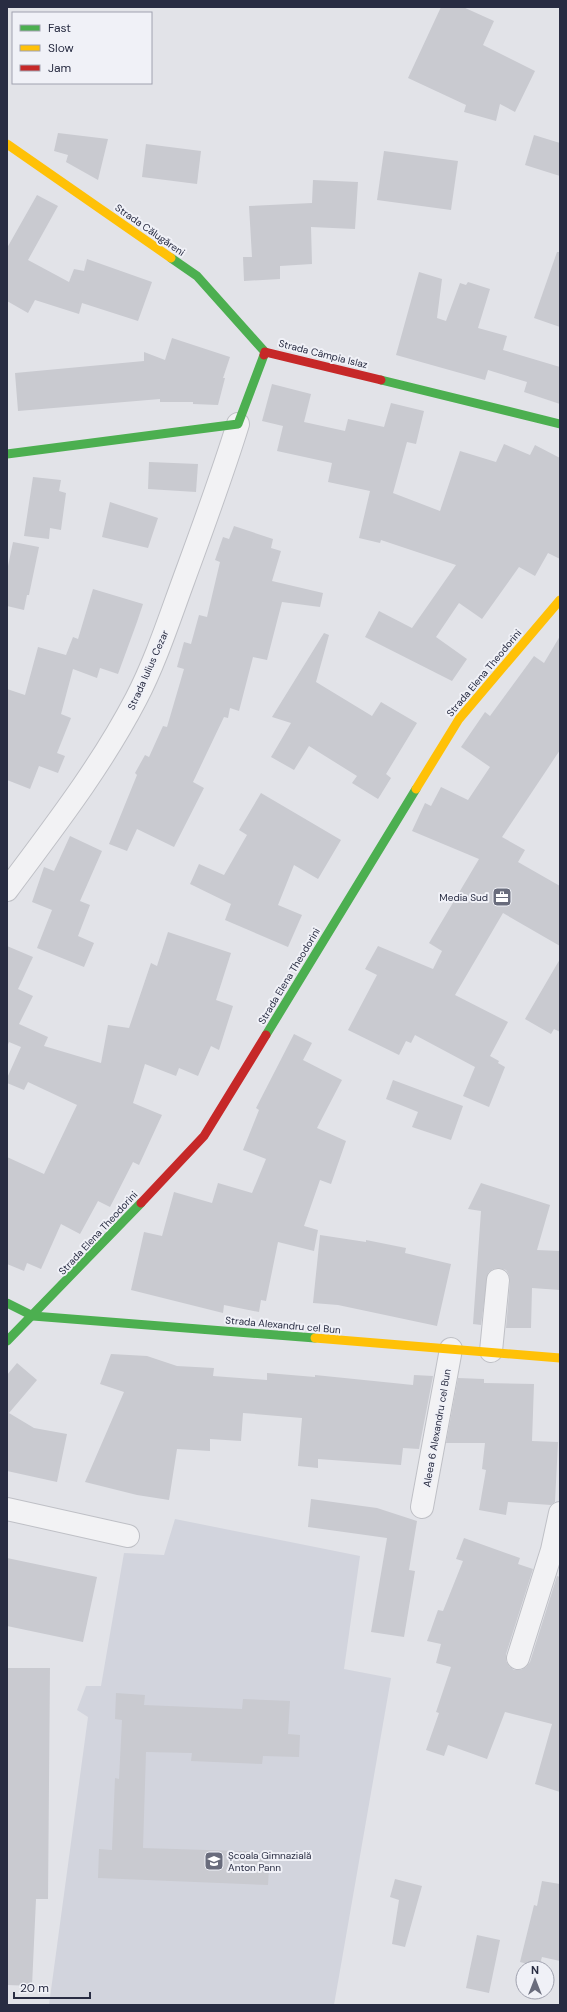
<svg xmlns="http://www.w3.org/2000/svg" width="567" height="2012" viewBox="0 0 567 2012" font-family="'DM Sans',sans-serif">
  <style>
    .built { fill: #d2d4dd }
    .building { fill: #c9cad0 }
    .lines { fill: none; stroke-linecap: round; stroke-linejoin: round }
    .street-casing { stroke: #bfc0c6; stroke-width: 24 }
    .street { stroke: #f2f2f4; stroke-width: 22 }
    .fast { stroke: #4caf50; stroke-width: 9 }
    .slow { stroke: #ffc107; stroke-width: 9 }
    .jam { stroke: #c62828; stroke-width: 9 }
    .labels { text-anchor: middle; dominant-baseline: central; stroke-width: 4; stroke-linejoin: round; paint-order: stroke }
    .street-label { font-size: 10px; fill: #282c42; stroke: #f0f1f7 }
    .poi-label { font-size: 10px; fill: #282c42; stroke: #f0f1f7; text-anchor: end }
  </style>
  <rect width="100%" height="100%" fill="#e2e3e8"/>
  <!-- built -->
  <path class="built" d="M175,1519l185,37 -16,113 47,9 -57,327h-285l39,-288 -11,-7 9,-24h15l23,-133 40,2z"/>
  <!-- building -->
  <g class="building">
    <path d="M441,7h22l31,14 -11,24 52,26 -20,41 -15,-8 -4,17 -32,-9 2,-7 -58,-27z"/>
    <path d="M58,133l50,6 -10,41 -32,-18 2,-7 -14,-4z"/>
    <path d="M534,135l26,8v33l-35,-11z"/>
    <path d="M146,144l55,7 -4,33 -55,-7z"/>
    <path d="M384,151l74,10 -7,49 -74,-10z"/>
    <path d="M313,180l45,2 -3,47 -44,-2 1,37 -32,2v13l-36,2 -1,-24h9l-3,-51 63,-3z"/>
    <path d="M37,195l21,11 -30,54 41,22 5,-13 10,2 3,-12 65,23 -14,39 -56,-18 -3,11 -44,-14 -7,13 -21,-12v-53z"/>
    <path d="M557,252h3v75l-26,-9z"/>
    <path d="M419,272l23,7 -5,39 9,3 14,-38 6,2 2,-3 22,7 -12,39 29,8 -4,14 57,17v37l-36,-12 3,-10 -39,-12 -3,10 -89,-25z"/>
    <path d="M172,338l58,19 -7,21h2l-7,27 -25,-1v-2h-33v-3l-142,12 -3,-38 129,-12v-9l21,8z"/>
    <path d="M272,384l39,10 -7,28 41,9 3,-12 36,8 7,-24 33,8 -8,33 -9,-2 -14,51 47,18 20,-60 36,11 8,-18 26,11 5,-10 25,13v101l-12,-6 -13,23 -16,-9 -37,52 -23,-16 -23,34 31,22 -15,22 -87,-44 14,-26 33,17 44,-63 -75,-25 -1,3 -21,-5 11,-47 -42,-9 4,-19 -55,-12 6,-25 -21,-5z"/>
    <path d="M149,462l49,2 -2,28 -48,-3z"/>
    <path d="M33,477l28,3 -2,11 7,2 -5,37 -11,-2 -1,11 -25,-3z"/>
    <path d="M110,502l48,16 -10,30 -46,-11z"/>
    <path d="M234,526l39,13 -2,9 10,3 -9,30 51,12 -3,14 -38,-5 -15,58 -14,-3 -14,54 -9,-3 -2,10 -4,-1 -31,65 11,6 -30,59 -37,-18 -10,22 -18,-7 28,-69 -2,-2 10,-18 4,2 14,-31 4,1 17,-58 -7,-2 7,-25 7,2 8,-29 8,2 13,-55 -5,-2 8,-23 6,2z"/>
    <path d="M13,542l26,5 -10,48h-2l-3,15 -17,-4v-35z"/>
    <path d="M93,589l50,15 -6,18 -19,52 -18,-6 -3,10 -24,-9 -12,45 10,4 -14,35 8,3 -7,17 -19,-7 -9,23 -23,-9v-91l18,6 13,-48 28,8 7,-18 5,2z"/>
    <path d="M324,633l5,2 -13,47 56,34 9,-14 36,21 -31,51 5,4 -13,21 -26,-16 5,-7 -48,-30 -15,24 -23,-13 20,-34 -19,-6z"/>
    <path d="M560,636v114l-58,87 23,13 -7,12 42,24v60l-57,-33 -48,82 53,27 -18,34 9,5 -1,2 7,4 -16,40 -26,-11 12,-29 -60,-32 -4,8 -5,-2 -7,14 -51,-25 29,-55 -12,-6 13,-23 55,23 9,-18 -13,-8 50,-84 -67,-28 13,-28 6,3 10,-19 27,13 22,-33 -29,-20 24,-35 5,4 44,-60 10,7z"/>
    <path d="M261,793l80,47 -23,39 -24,-14 -16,40 24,10 -14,32 -63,-27 6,-16 -41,-20 9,-20 25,11 23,-40 -8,-5z"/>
    <path d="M70,836l32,15 -22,50 10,4 -12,31 16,7 -10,24 -47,-19 15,-38 -20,-8 12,-35 10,4z"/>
    <path d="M168,932l63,21 -15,47 17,6 -14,44 -8,-4 -13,30 -19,-8 -3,8 -31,-12 -12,39 29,12 -23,50 -6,-3 -23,45 -12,-6 -18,33 -19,-10 -20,45 -14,-6 -3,8 -17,-7v-107l37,17 33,-69 -49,-23 -4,8 -17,-7v-5l14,-31 -12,-5 -2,5v-101l26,11 -15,32 15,7 -14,28 29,13 -4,9 57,17 7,-38 21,3 22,-65 6,3z"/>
    <path d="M560,959v73l-6,-3 -3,5 -26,-15z"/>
    <path d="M294,1034l18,9 -9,17 39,20 -25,48 29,13 -15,43 -11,-4 -16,46 14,4 -4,21 -36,-9 -12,59 -5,-1 -2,12 -35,-7 -1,8 -92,-23 13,-58 18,4 12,-44 38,11 6,-20 34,10 14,-34 -23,-9 16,-40 -3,-2z"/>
    <path d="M393,1080l70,26 -12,34 -39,-13 6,-15 -32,-13z"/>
    <path d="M481,1183l69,22 -13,45 23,1v39l-28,-2 -1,40h-25l4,-47 -1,-6 -3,-5 -7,-2 -6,1 -5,4 -7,52 -8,-1 8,-113 -13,-2z"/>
    <path d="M320,1235l46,7v-2l40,8 -1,5 46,11 -14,62 -99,-21 -25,-2z"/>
    <path d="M111,1354l36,2 30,10 37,2 -1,8 54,4v-7l48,4v-2l98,10 1,-10 19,1 -14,73 -16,-1 -2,17 -83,-6v9l-20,-2 4,-48 -59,-5 -2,28 -31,-2v12l-33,-2 -8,51 -32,-5 -52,-13 39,-90 -24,-8z"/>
    <path d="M17,1363l20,17 -28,33 25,15 33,6 -10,48 -50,-11v-96z"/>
    <path d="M458,1378l26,1v4l50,1 -2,57 26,1 -3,60 -4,3 -43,-3 -2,13 -27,-5 7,-40 -4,-1 3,-26h-39z"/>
    <path d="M311,1499l66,9 40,13 -8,49 6,1 -11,66 -33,-5 16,-94 -79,-11z"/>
    <path d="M464,1538l56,20 -2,6 15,5 -27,85v7l3,5 5,4h7l5,-3 4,-5 27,-86 3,1v215l-25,-8 17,-60 -47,-12 -18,47 -39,-14 -4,11 -18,-6 13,-37 -3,-1 15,-45 -15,-4 5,-19 -14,-3 11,-31 5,1 20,-50 -7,-2z"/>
    <path d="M7,1558l90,19 -14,65 -76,-16z"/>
    <path d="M7,1668h43l-2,231h-12l-4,87 -25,-1z"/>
    <path d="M116,1693l29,2 -1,10 98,4 1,-10 47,2 -2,33 12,1 -1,22 -36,-1 -1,8 -71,-3 1,-8 -46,-1 -3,96 127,4 -2,33 -170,-7 1,-29 13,1 3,-72 4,1 3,-59 -7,-1z"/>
    <path d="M395,1879l27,7 -17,61 -13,-3 7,-44 -9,-3z"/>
    <path d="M542,1881l18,3v77l-18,-4 -3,10 -19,-5 14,-57 3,1z"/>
    <path d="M477,1935l23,5 -11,53 -23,-5z"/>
  </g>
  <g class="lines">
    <!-- street casing -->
    <g class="street-casing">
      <g id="street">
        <path d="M7,890c46,-62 93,-122 129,-191 19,-36 34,-82 48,-120 19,-52 38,-103 54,-155"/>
        <path d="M491,1351l7,-71"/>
        <path d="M422,1507l29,-158"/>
        <path d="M7,1509l121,27"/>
        <path d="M518,1658l34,-108 8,-37"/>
      </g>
    </g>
    <!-- street -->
    <use href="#street" class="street"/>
    <!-- fast -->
    <g class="fast">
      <path d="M171,258l26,18 68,76"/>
      <path d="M381,380l179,44"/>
      <path d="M7,454l231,-30 26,-69"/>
      <path d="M266,1035l150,-246"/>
      <path d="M7,1303l26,13 282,22"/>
      <path d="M7,1341l134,-138"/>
    </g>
    <!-- slow -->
    <g class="slow">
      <path d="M7,144l164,114"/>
      <path d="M416,789l43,-70 101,-119"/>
      <path d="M315,1338l245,20"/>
    </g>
    <!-- jam -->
    <g class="jam">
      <path d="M264,355l1,-3 116,28"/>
      <path d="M141,1203l63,-67 62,-101"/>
    </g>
  </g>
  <!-- icons -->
  <defs>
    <g id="office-square" transform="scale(1)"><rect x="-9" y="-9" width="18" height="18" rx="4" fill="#696c7c" stroke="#f0f1f7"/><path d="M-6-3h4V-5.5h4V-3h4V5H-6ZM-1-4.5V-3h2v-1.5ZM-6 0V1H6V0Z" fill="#fff"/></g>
    <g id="school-square" transform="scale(1)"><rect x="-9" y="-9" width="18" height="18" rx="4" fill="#696c7c" stroke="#f0f1f7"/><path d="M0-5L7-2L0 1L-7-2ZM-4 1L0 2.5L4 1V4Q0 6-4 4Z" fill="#fff"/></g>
  </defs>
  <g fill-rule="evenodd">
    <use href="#office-square" x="502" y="897"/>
    <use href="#school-square" x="214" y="1861"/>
  </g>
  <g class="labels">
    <!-- street labels -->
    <g class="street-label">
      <text transform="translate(150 230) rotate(35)">Strada Călugăreni</text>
      <text transform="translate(323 354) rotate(14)">Strada Câmpia Islaz</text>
      <text transform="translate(148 670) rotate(-66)">Strada Iulius Cezar</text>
      <text transform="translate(484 673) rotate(-50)">Strada Elena Theodorini</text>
      <text transform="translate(289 976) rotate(-59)">Strada Elena Theodorini</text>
      <text transform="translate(98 1233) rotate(-47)">Strada Elena Theodorini</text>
      <text transform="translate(283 1325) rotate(5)">Strada Alexandru cel Bun</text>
      <text transform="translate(437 1428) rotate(-80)">Aleea 6 Alexandru cel Bun</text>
    </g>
    <!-- poi labels -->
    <g class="poi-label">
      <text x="488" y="897">Media Sud</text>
      <text x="228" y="1855" text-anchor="start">Școala Gimnazială<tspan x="228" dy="12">Anton Pann</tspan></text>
    </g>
  </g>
  <!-- border -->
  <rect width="567" height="2012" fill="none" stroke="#282c42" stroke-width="16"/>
  <!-- legend -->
  <rect x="12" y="12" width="140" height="72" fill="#f0f1f7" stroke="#a0a2af"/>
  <rect x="20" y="25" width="20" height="6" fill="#4caf50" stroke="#a0a2af"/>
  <text x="48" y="32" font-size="12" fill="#282c42">Fast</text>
  <rect x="20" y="45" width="20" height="6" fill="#ffc107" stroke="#a0a2af"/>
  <text x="48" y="52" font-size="12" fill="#282c42">Slow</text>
  <rect x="20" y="65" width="20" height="6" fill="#c62828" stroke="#a0a2af"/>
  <text x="48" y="72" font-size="12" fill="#282c42">Jam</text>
  <!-- north arrow -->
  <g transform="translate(535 1980)"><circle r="19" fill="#f0f1f7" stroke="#a0a2af"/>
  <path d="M0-3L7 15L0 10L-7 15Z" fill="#696c7c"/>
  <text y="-6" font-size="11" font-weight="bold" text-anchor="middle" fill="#282c42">N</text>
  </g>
  <!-- scale -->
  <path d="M14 1992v6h76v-6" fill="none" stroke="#282c42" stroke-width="2"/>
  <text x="20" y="1992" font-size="12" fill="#282c42" stroke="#f0f1f7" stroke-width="3" paint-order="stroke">20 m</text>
</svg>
